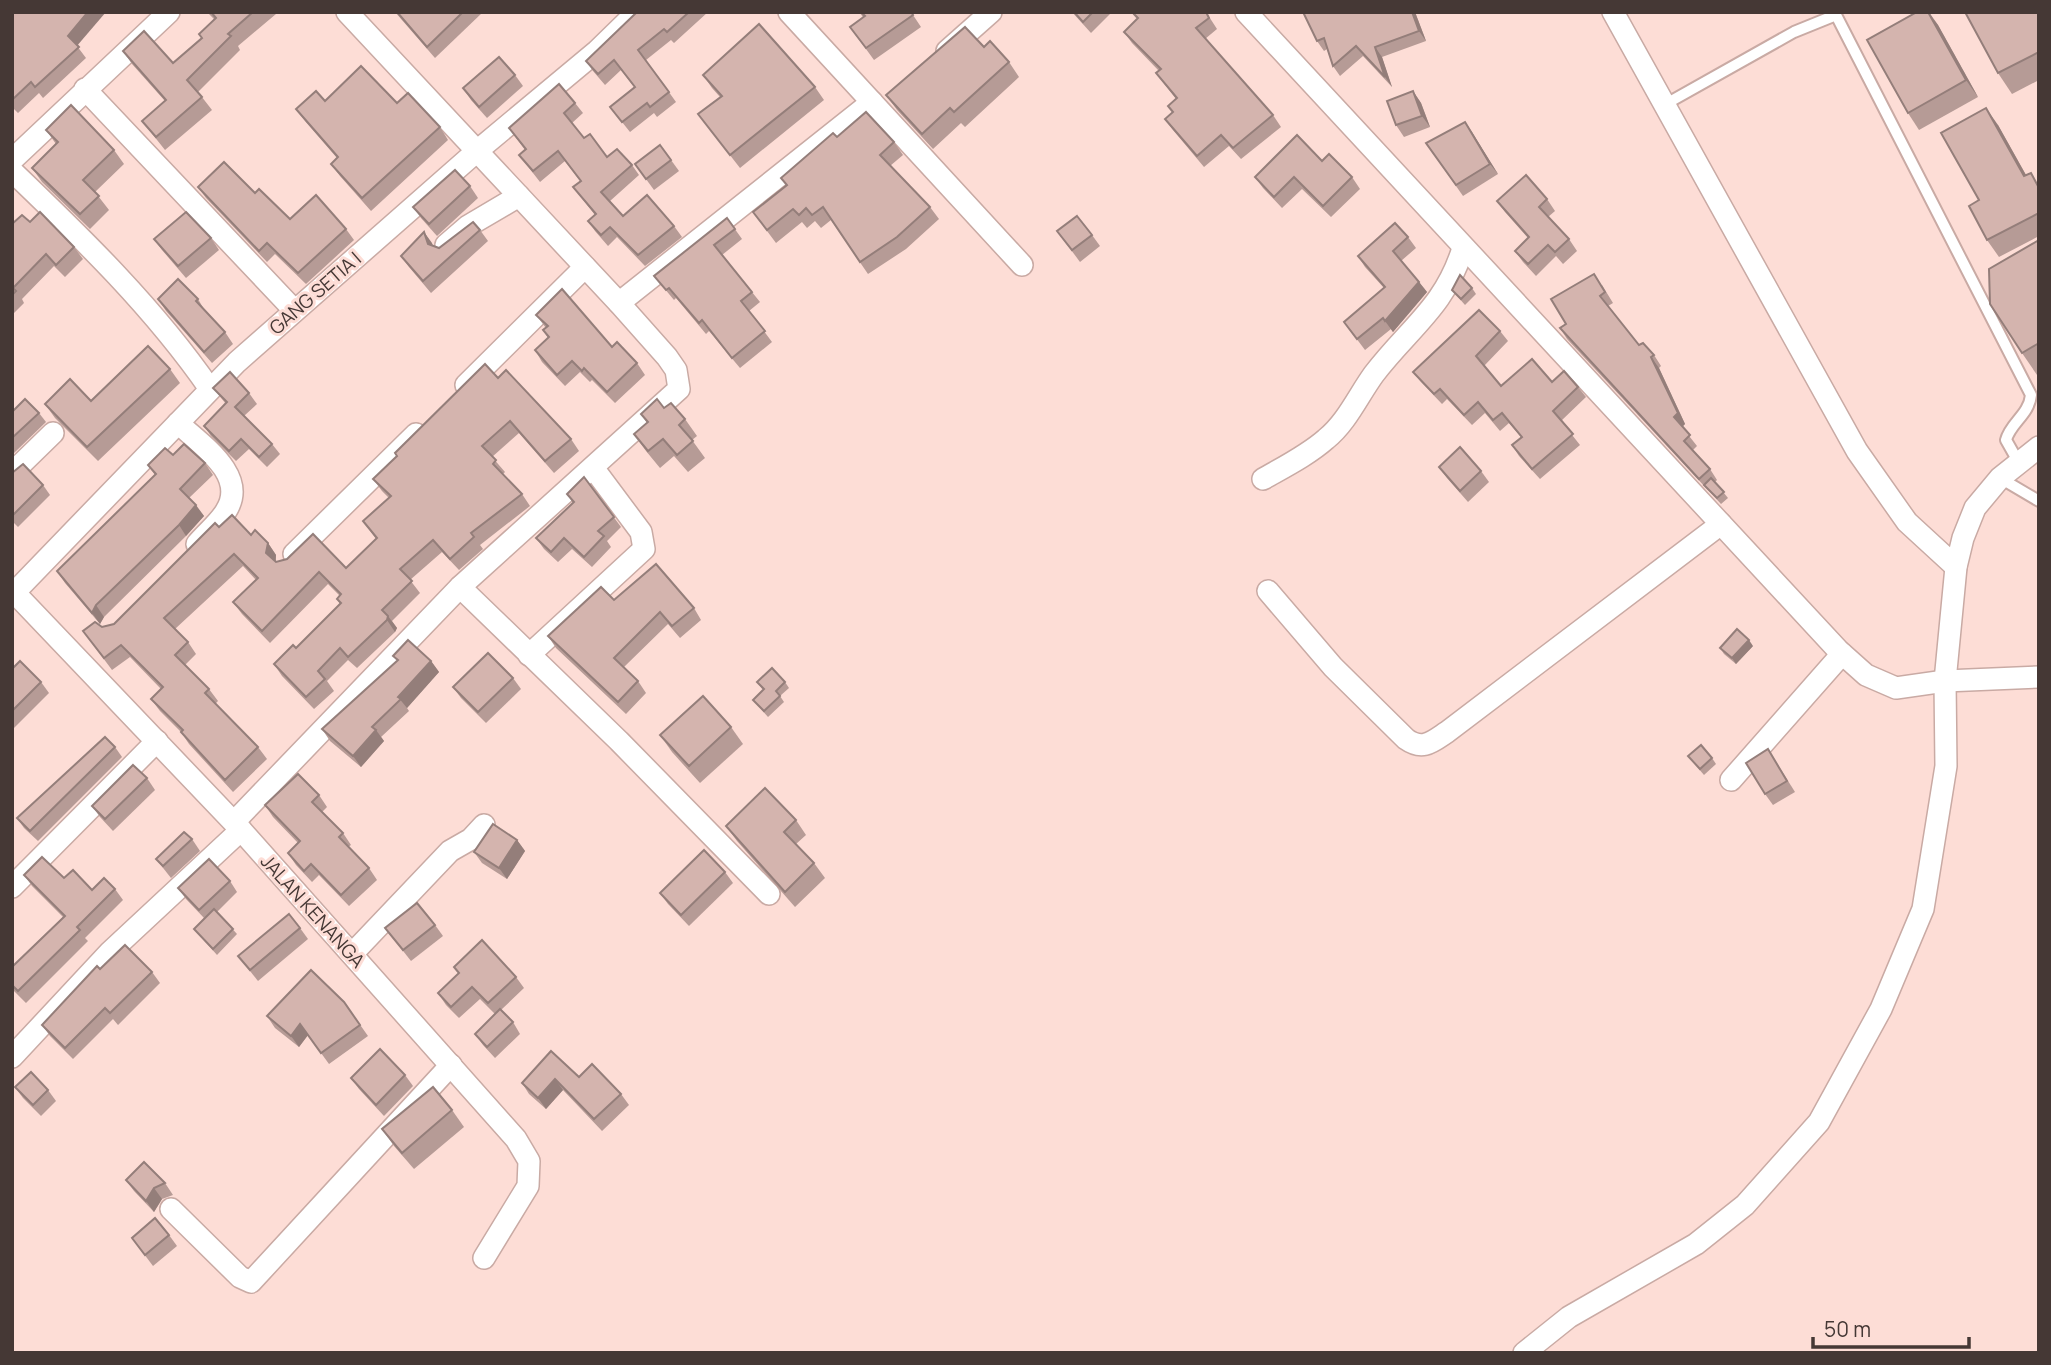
<svg xmlns="http://www.w3.org/2000/svg" width="2051" height="1365" viewBox="0 0 2051 1365" font-family="Manrope,sans-serif">
  <style>
    .lines { fill: none; stroke-linecap: round; stroke-linejoin: round }
    .lane-casing { stroke: #c9aaa4; stroke-width: 14 }
    .street-casing { stroke: #c9aaa4; stroke-width: 24 }
    .lane { stroke: #fff; stroke-width: 10 }
    .street { stroke: #fff; stroke-width: 21 }
    .wall { fill: #b69b96 }
    .shaded-wall { fill: #947e7a }
    .building { fill: #d4b4ae; stroke: #947e7a; stroke-width: 2 }
    .labels { text-anchor: middle; dominant-baseline: central; stroke-width: 6; stroke-linejoin: round; paint-order: stroke }
    .street-label { font-size: 19px; fill: #453835; stroke: #fdddd6 }
  </style>
  <rect width="100%" height="100%" fill="#fdddd6"/>
  <g class="lines">
    <!-- lane casing -->
    <g class="lane-casing">
      <g id="lane">
        <path d="M1664,105l130,-73 42,-17 195,380c-2,20 -21,28 -25,45l13,23"/>
        <path d="M2000,478l39,23"/>
      </g>
    </g>
    <!-- street casing -->
    <g class="street-casing">
      <g id="street">
        <path d="M789,12l233,253"/>
        <path d="M1246,12l592,638 28,25 30,13 49,-7 94,-4"/>
        <path d="M1613,12l244,439 50,71 49,45"/>
        <path d="M947,51l44,-39"/>
        <path d="M85,89l209,221"/>
        <path d="M12,160l157,-148"/>
        <path d="M12,171c71,68 142,137 198,218"/>
        <path d="M446,245l22,-19 51,-30"/>
        <path d="M619,303l253,-201"/>
        <path d="M466,385l119,-118"/>
        <path d="M178,423c22,21 71,52 48,88 -7,12 -20,22 -29,33"/>
        <path d="M12,473l41,-40"/>
        <path d="M1263,479c21,-12 45,-24 63,-40 21,-17 32,-43 48,-65 35,-46 71,-67 89,-126"/>
        <path d="M294,554l122,-120"/>
        <path d="M460,587l159,154 150,153"/>
        <path d="M12,590l229,240 275,309 13,22 -1,25 -44,72"/>
        <path d="M1268,591l65,76 73,72c17,12 26,3 41,-7l274,-208"/>
        <path d="M12,595l225,-233 240,-211 120,-100 40,-39"/>
        <path d="M529,655l115,-106 -3,-17 -47,-63"/>
        <path d="M1731,780l111,-126"/>
        <path d="M234,822l226,-235 219,-198 -3,-19 -9,-13 -48,-54 -272,-291"/>
        <path d="M12,887l145,-146"/>
        <path d="M352,954l98,-103 21,-12 13,-14"/>
        <path d="M12,1057l98,-105 131,-122"/>
        <path d="M171,1209l69,68 11,5 200,-217"/>
        <path d="M1524,1353l45,-36 127,-73 49,-39 74,-83 62,-113 42,-100 23,-143 -1,-85 11,-114 7,-29 12,-30 25,-30 39,-31"/>
      </g>
    </g>
    <!-- lane -->
    <use href="#lane" class="lane"/>
    <!-- street -->
    <use href="#street" class="street"/>
  </g>
  <!-- wall -->
  <g class="wall">
    <path d="M12,12l65,34 9,12 -43,40 -4,-5 -21,20 -6,-6z"/>
    <path d="M207,12h67l2,2 -38,32 2,4 -42,42 14,18 -47,40 -23,-29 23,-20 -33,-37 -9,-13 50,12 29,-24 -3,-5 15,-15z"/>
    <path d="M395,12h88l-48,46z"/>
    <path d="M637,12h71l-34,31 -3,-3 -25,20 30,42 -19,15 -3,-4 -24,19 -20,-25 24,-20 -13,-17 -16,15 -12,-14 -7,-10z"/>
    <path d="M859,12h52l10,15 -47,33 -24,-33 13,-10z"/>
    <path d="M1072,12h40l-21,21z"/>
    <path d="M1131,12h75l11,17 -12,10 68,76 8,12 -40,32 -12,-13 -25,21 -31,-37 -8,-11 8,-7 3,-13 -20,-26 3,-2 -27,-28 -8,-11 13,-13z"/>
    <path d="M1303,12h112l11,29 -44,16 10,30 -29,-31 -23,20 -7,-10 -6,-17 -3,2 -7,-10z"/>
    <path d="M1917,12h12l9,13 40,72 -59,33 -11,-17z"/>
    <path d="M2039,12v68l-27,14 -14,-21z"/>
    <path d="M984,47l25,15 10,15 -54,50 -4,-4 -28,26 -36,-39 -11,-15z"/>
    <path d="M515,75l8,11 -36,32 -16,-18 -8,-12z"/>
    <path d="M703,75l112,12 9,13 -84,68 -42,-54 22,-17 -8,-9z"/>
    <path d="M1413,91l8,12 9,24 -26,10 -8,-12z"/>
    <path d="M325,101l72,2 43,24 8,13 -77,71 -31,-35 -9,-12 6,-6 -32,-37 -9,-12z"/>
    <path d="M575,103l8,10 -11,10 12,15 23,19 25,8 7,10 -29,26 13,15 51,10 8,11 -37,29 -28,-29 -9,9 -13,-15 -7,-10 7,-6 -22,-28 7,-6 -15,-20 -25,21 -21,-27 6,-5 -16,-22z"/>
    <path d="M1465,122l33,52 -35,22 -37,-53z"/>
    <path d="M1998,125l28,50 13,9v52l-40,21 -12,-17 -8,-40z"/>
    <path d="M46,130l68,20 10,14 -29,28 14,18 -19,19 -48,-47 -10,-14 24,-24z"/>
    <path d="M837,137l57,5 9,13 -13,11 40,41 9,12 -33,30 -38,25 -37,-54 -10,8 -6,-7 -8,7 -5,-6 -26,21 -23,-31 33,-27 -5,-7z"/>
    <path d="M671,160l8,11 -25,19 -19,-26z"/>
    <path d="M1322,161l30,16 8,12 -29,28 -29,-28 -20,19 -19,-20 -8,-11z"/>
    <path d="M470,186l8,12 -41,38 -16,-18 -8,-11z"/>
    <path d="M198,187l57,6 35,26 56,10 8,11 -48,44 -31,-30 -8,8 -61,-64z"/>
    <path d="M1547,199l8,12 -7,6 21,22 8,12 -14,13 -7,-8 -20,20 -13,-14 -8,-11 13,-13 -23,-26 -8,-11z"/>
    <path d="M727,218l15,21 -20,16 38,47 -11,9 23,31 -32,26 -31,-37 -3,3 -30,-36 -2,2 -20,-24z"/>
    <path d="M30,222l44,25 9,12 -18,18 -11,-11 -32,33 2,4 -12,12v-91z"/>
    <path d="M480,230l8,11 -57,52 -22,-26 -8,-11 23,-24 9,14 6,2z"/>
    <path d="M1057,231l35,4 8,11 -20,16z"/>
    <path d="M1408,237l8,11 -15,13 18,21 8,10 -34,40 -2,-3 -26,21 -21,-28 40,-34 -19,-21 -7,-11z"/>
    <path d="M211,238l8,12 -33,28 -24,-28 -8,-11z"/>
    <path d="M2039,240v135h-2l-15,-22z"/>
    <path d="M1602,285l11,18 -5,3 31,39 15,10 7,11 -2,2 26,56 -3,3 15,19 -4,4 17,19 7,11 -2,2 13,16 -7,6 -154,-165 -7,-11 6,-4z"/>
    <path d="M1472,288l4,6 -11,11 -13,-15z"/>
    <path d="M158,299h40l7,12 20,21 8,12 -21,19 -46,-52z"/>
    <path d="M536,315l76,32 25,16 8,12 -30,28 -23,-23 -2,2 -10,-10 -15,14 -23,-24 -7,-12 13,-12 -5,-8 3,-2z"/>
    <path d="M1500,331l8,10 -24,25 17,20 51,-4 26,5 8,10 -25,24 19,24 -40,34 -21,-23 -7,-11 9,-8 -12,-14 -9,8 -15,-18 -13,12 -25,-26 -5,5 -21,-22 -8,-10z"/>
    <path d="M170,369l10,14 -82,78 -43,-43 -10,-14 46,-3z"/>
    <path d="M498,378l73,61 8,12 -25,22 -35,-40 -27,24 13,15 -2,2 19,20 8,12 -50,39 3,4 -24,21 -17,-18 -32,28 10,13 -28,28 5,7 -2,4 -38,36 -9,-8 -21,21 7,10 -20,18 -32,-33 -8,-12 22,-16 44,-44 -3,-5 3,-3 -12,-12 -58,59 -28,-29 -9,-12 23,-22 -13,-14 -68,63 13,13 8,12 -11,11 24,24 9,12 -3,3 43,43 9,12 -34,33 -44,-48 -8,-12 -21,-21 -9,-12 10,-10 -31,-32 -18,13 -29,-39 31,-7 105,-97 32,8 17,8 8,12v7l70,6 30,-29 -13,-18 26,-23 -7,-7 -9,-12z"/>
    <path d="M213,388l36,5 8,11 -13,12 28,28 8,10 -13,13 -18,-18 -13,12 -25,-25 -7,-10 22,-22z"/>
    <path d="M664,408l21,11 12,17 -5,4 13,18 -17,14 -14,-16 -14,12 -14,-17 -12,-17 13,-11 -6,-9z"/>
    <path d="M12,412l27,1 7,9 -34,33z"/>
    <path d="M173,455l32,8 8,12 -24,23 15,18 -18,20 -82,81 -4,7 -35,-41 -8,-12 98,-96 -7,-10z"/>
    <path d="M1439,467l42,4 8,11 -21,20 -21,-24z"/>
    <path d="M12,473l31,12 7,10 -32,32 -6,-6z"/>
    <path d="M584,477l37,50 -14,14 4,6 -19,20 -20,-18 -14,13 -14,-13 -8,-11 37,-35 -6,-9z"/>
    <path d="M614,600l80,8 7,12 -21,18 -12,-14 -44,43 14,14 8,12 -20,21 -70,-66 -8,-12z"/>
    <path d="M1753,646l-17,18 -12,-10 -4,-6z"/>
    <path d="M393,656l38,5 8,11 -32,36 2,3 -28,26 3,4 -23,26 -31,-26 -8,-12 75,-68z"/>
    <path d="M12,669l29,13 8,11 -37,37z"/>
    <path d="M513,678l8,11 -35,34 -25,-25 -8,-11z"/>
    <path d="M757,682h28l4,6 -9,8 4,6 -16,15 -15,-17 10,-10z"/>
    <path d="M731,727l12,17 -43,39 -28,-31 -12,-17z"/>
    <path d="M115,747l7,10 -84,84 -14,-13 -7,-10z"/>
    <path d="M1768,749l27,43 -22,13 -8,-11z"/>
    <path d="M1688,756l24,2 4,6 -12,11z"/>
    <path d="M147,778l8,12 -42,41 -13,-14 -8,-11z"/>
    <path d="M319,795l8,12 -5,5 21,21 8,12 -3,2 21,21 8,12 -28,26 -30,-31 -7,7 -16,-17 -8,-12 10,-10 -25,-26 -8,-12z"/>
    <path d="M796,820l10,15 -10,9 18,19 11,15 -30,29 -58,-66 -11,-15z"/>
    <path d="M192,839l8,12 -29,27 -15,-19z"/>
    <path d="M517,840l8,11 -18,28 -25,-16 -8,-11z"/>
    <path d="M725,872l8,11 -44,43 -21,-22 -8,-11z"/>
    <path d="M24,875l40,3 28,12 23,-1 8,11 -38,38 3,3 -62,62 -14,-14v-22l51,-50 -31,-31z"/>
    <path d="M230,881l7,11 -20,20 20,22 -20,21 -23,-26 10,-11 -18,-19 -8,-11z"/>
    <path d="M435,925l8,11 -32,25 -26,-33z"/>
    <path d="M300,928l8,11 -50,42 -20,-25z"/>
    <path d="M454,967l62,10 8,11 -23,22 12,12 7,12 -25,24 -12,-13 -8,-11 20,-20 -15,-15 -21,19 -13,-13 -8,-12 21,-20z"/>
    <path d="M152,972l8,11 -42,42 -5,-6 -40,40 -23,-23 -8,-11z"/>
    <path d="M344,1002l24,34 -39,28 -21,-29 -9,12 -24,-19 -8,-12z"/>
    <path d="M405,1075l8,11 -29,30 -25,-27 -8,-11z"/>
    <path d="M579,1077l42,17 8,11 -27,26 -39,-41 -17,19 -17,-15 -7,-11z"/>
    <path d="M15,1087l33,3 8,11 -15,15 -18,-18z"/>
    <path d="M452,1110l12,17 -50,42 -20,-23 -12,-17z"/>
    <path d="M126,1180l39,3 8,12 -11,4 -8,13 -20,-21z"/>
    <path d="M169,1235l8,11 -24,20 -21,-28z"/>
  </g>
  <!-- shaded-wall -->
  <g class="shaded-wall">
    <path d="M88,12h18l-30,35 -8,-11z"/>
    <path d="M1412,12h3l11,29 -7,-10z"/>
    <path d="M1928,12l10,13 40,72 -12,-17z"/>
    <path d="M1375,47l7,10 10,30 -7,-10z"/>
    <path d="M1413,91l8,12 9,24 -8,-11z"/>
    <path d="M1986,108l12,17 38,68 -12,-17z"/>
    <path d="M1465,122l7,10 26,42 -8,-10z"/>
    <path d="M424,232l8,11 4,12 -8,-11z"/>
    <path d="M1419,282l8,10 -34,40 -8,-11z"/>
    <path d="M1651,357l8,11 26,56 -4,4 -7,-11z"/>
    <path d="M196,505l8,11 -18,20 -7,-11z"/>
    <path d="M268,543l8,12 -1,10 -9,-12z"/>
    <path d="M96,605l8,12 -4,7 -8,-11z"/>
    <path d="M388,616l9,12 -2,4 -8,-12z"/>
    <path d="M1749,640l4,6 -17,18 -4,-6z"/>
    <path d="M431,661l8,11 -32,36 -9,-11z"/>
    <path d="M376,730l8,11 -23,26 -8,-11z"/>
    <path d="M517,840l8,11 -18,28 -8,-11z"/>
    <path d="M300,1024l8,11 -9,12 -8,-11z"/>
    <path d="M555,1079l8,11 -17,19 -8,-11z"/>
    <path d="M154,1188l8,11 -8,13 -8,-11z"/>
  </g>
  <!-- building -->
  <g class="building">
    <path d="M12,12h76l-20,24 11,11 -44,40 -4,-5 -19,18z"/>
    <path d="M211,12h42l-25,22 3,2 -44,44 15,17 -46,40 -14,-16 24,-21 -43,-49 21,-20 29,32 29,-25 -3,-4 17,-16z"/>
    <path d="M397,12h66l-36,35z"/>
    <path d="M637,12h52l-22,20 -3,-3 -26,21 31,42 -19,15 -3,-4 -25,19 -12,-15 25,-20 -21,-27 -16,14 -12,-13z"/>
    <path d="M861,12h50l2,3 -47,33 -16,-21 15,-11z"/>
    <path d="M1074,12h19l-10,10z"/>
    <path d="M1132,12h74l3,6 -13,10 77,87 -40,33 -12,-13 -24,21 -32,-37 8,-7 -5,-6 9,-8 -21,-25 5,-4 -37,-37 14,-14z"/>
    <path d="M1303,12h109l7,19 -44,16 10,30 -29,-31 -23,20 -9,-28 -7,3z"/>
    <path d="M1917,12h11l38,68 -58,33 -41,-73z"/>
    <path d="M1965,12h74v40l-41,21z"/>
    <path d="M759,24l56,63 -85,68 -32,-41 24,-18 -19,-21z"/>
    <path d="M965,27l19,20 6,-6 19,21 -55,50 -4,-4 -28,26 -36,-39z"/>
    <path d="M499,57l16,18 -36,32 -16,-19z"/>
    <path d="M361,66l36,37 11,-10 32,34 -78,71 -31,-34 7,-7 -42,-48 20,-18 9,10z"/>
    <path d="M559,84l16,19 -11,10 20,25 6,-4 17,23 10,-8 15,16 -31,27 22,24 24,-21 27,31 -36,29 -28,-28 -9,8 -13,-14 8,-7 -23,-27 8,-6 -23,-30 -25,20 -14,-16 7,-6 -17,-21z"/>
    <path d="M1413,91l9,25 -26,9 -9,-24z"/>
    <path d="M71,105l43,45 -31,30 16,16 -19,18 -48,-46 26,-26 -12,-12z"/>
    <path d="M1986,108l38,68 7,-3 8,15v25l-52,27 -18,-34 10,-6 -38,-67z"/>
    <path d="M866,112l28,30 -14,13 50,52 -33,30 -37,25 -37,-55 -11,8 -6,-7 -7,7 -6,-6 -26,21 -14,-18 34,-27 -6,-7 52,-45 4,4z"/>
    <path d="M1465,122l25,42 -34,21 -30,-42z"/>
    <path d="M1297,135l25,26 7,-7 23,23 -29,29 -29,-29 -20,20 -19,-20z"/>
    <path d="M660,145l11,15 -25,19 -11,-15z"/>
    <path d="M224,162l31,31 4,-4 31,30 26,-24 30,34 -48,44 -31,-30 -8,8 -61,-64z"/>
    <path d="M455,170l15,16 -41,38 -16,-17z"/>
    <path d="M1526,175l21,24 -8,8 30,32 -14,13 -7,-7 -20,19 -13,-13 14,-14 -32,-36z"/>
    <path d="M40,212l34,35 -18,18 -10,-11 -33,34 3,3 -4,4v-71l10,-9 8,7z"/>
    <path d="M186,212l25,26 -33,28 -24,-27z"/>
    <path d="M1077,216l15,19 -20,15 -15,-19z"/>
    <path d="M727,218l8,11 -21,16 38,47 -11,9 24,30 -33,27 -30,-38 -3,3 -30,-35 -3,2 -12,-14z"/>
    <path d="M473,222l7,8 -57,51 -22,-25 23,-24 4,12 11,4z"/>
    <path d="M1395,223l13,14 -15,14 26,31 -34,39 -2,-3 -26,21 -13,-17 41,-35 -27,-31z"/>
    <path d="M2039,240v103l-17,10 -32,-49 -1,-35z"/>
    <path d="M1594,274l11,18 -5,4 39,49 4,-2 11,12 -3,2 27,56 -4,4 16,18 -6,6 26,28 -11,10 -139,-151 6,-4 -15,-25z"/>
    <path d="M1460,275l12,13 -11,11 -9,-9z"/>
    <path d="M178,279l20,20 -2,2 29,31 -21,20 -46,-53z"/>
    <path d="M562,289l50,58 5,-5 20,21 -30,29 -23,-24 -2,3 -10,-10 -15,14 -22,-25 14,-13 -6,-7 5,-4 -12,-11z"/>
    <path d="M1479,310l21,21 -24,25 25,30 31,-27 20,23 12,-11 14,16 -25,24 20,23 -41,35 -20,-24 10,-8 -20,-24 -9,7 -15,-18 -14,13 -24,-26 -6,5 -21,-22z"/>
    <path d="M148,346l22,23 -83,78 -42,-43 25,-25 21,22z"/>
    <path d="M485,364l13,14 8,-8 65,69 -26,22 -35,-40 -28,25 14,14 -3,4 29,30 -51,39 3,4 -24,22 -17,-19 -33,29 12,12 -30,29 6,6 -1,4 -39,37 -8,-9 -22,23 7,8 -19,18 -32,-33 19,-19 3,3 45,-45 -4,-4 4,-5 -22,-22 -57,59 -29,-29 25,-24 -24,-24 -70,64 24,24 -13,13 34,34 -4,4 53,54 -33,33 -44,-48 2,-2 -32,-31 12,-12 -42,-42 -17,13 -21,-27 12,-9 7,5 12,-3 101,-101 4,4 13,-12 19,20 4,-5 13,13 -2,10 10,9 11,-3 26,-25 33,34 31,-30 -14,-17 28,-25 -18,-17 24,-23 -2,-3z"/>
    <path d="M230,372l19,21 -14,14 37,37 -13,13 -18,-18 -12,12 -25,-25 23,-24 -14,-14z"/>
    <path d="M25,399l14,14 -27,25v-26z"/>
    <path d="M657,399l7,9 7,-5 14,16 -6,6 14,16 -16,14 -14,-16 -15,12 -14,-17 14,-12 -7,-8z"/>
    <path d="M184,444l21,19 -25,26 16,16 -17,20 -83,80 -4,8 -35,-42 99,-97 -8,-9 17,-17 8,7z"/>
    <path d="M1460,447l21,24 -21,20 -21,-24z"/>
    <path d="M23,464l20,21 -31,31v-43z"/>
    <path d="M584,477l30,40 -16,14 6,5 -20,21 -20,-19 -13,14 -15,-14 38,-36 -7,-8z"/>
    <path d="M1711,478l13,14 -7,6 -13,-13z"/>
    <path d="M656,564l38,44 -22,18 -12,-14 -46,46 24,23 -20,21 -70,-66 53,-49 13,13z"/>
    <path d="M1737,629l12,11 -17,18 -12,-10z"/>
    <path d="M408,640l23,21 -33,36 3,2 -29,28 4,3 -23,26 -31,-27 76,-69 -5,-4z"/>
    <path d="M488,653l25,25 -35,34 -25,-25z"/>
    <path d="M20,661l21,21 -29,29v-42z"/>
    <path d="M772,668l13,14 -9,9 4,5 -16,15 -11,-11 11,-11 -7,-7z"/>
    <path d="M703,696l28,31 -42,39 -29,-31z"/>
    <path d="M105,737l10,10 -85,84 -13,-13z"/>
    <path d="M1701,745l11,13 -12,11 -12,-13z"/>
    <path d="M1768,749l19,32 -22,13 -19,-31z"/>
    <path d="M133,765l14,13 -42,41 -13,-13z"/>
    <path d="M298,774l21,21 -7,7 31,31 -4,4 30,31 -28,27 -30,-31 -7,7 -16,-18 12,-12 -35,-36z"/>
    <path d="M765,788l31,32 -12,12 30,31 -29,29 -59,-66z"/>
    <path d="M493,824l24,16 -18,28 -25,-16z"/>
    <path d="M184,832l8,7 -29,27 -7,-7z"/>
    <path d="M704,850l21,22 -44,43 -21,-22z"/>
    <path d="M42,857l22,21 9,-8 19,20 12,-12 11,11 -38,38 3,3 -62,61 -6,-6v-18l53,-51 -41,-41z"/>
    <path d="M209,859l21,22 -31,29 -21,-22z"/>
    <path d="M417,903l18,22 -32,25 -18,-22z"/>
    <path d="M214,909l19,20 -20,20 -19,-20z"/>
    <path d="M289,914l11,14 -50,42 -12,-14z"/>
    <path d="M482,940l34,37 -28,26 -16,-16 -21,20 -13,-14 21,-20 -5,-6z"/>
    <path d="M125,945l27,27 -42,41 -5,-5 -40,40 -23,-23 55,-59 3,3z"/>
    <path d="M311,970l33,32 16,23 -39,28 -21,-29 -9,12 -24,-20z"/>
    <path d="M500,1009l13,13 -26,25 -12,-13z"/>
    <path d="M380,1049l25,26 -29,30 -25,-27z"/>
    <path d="M551,1051l28,26 13,-13 29,30 -27,25 -39,-40 -17,19 -16,-15z"/>
    <path d="M31,1072l17,18 -15,15 -18,-18z"/>
    <path d="M433,1087l19,23 -50,43 -20,-24z"/>
    <path d="M144,1162l21,21 -11,5 -8,13 -20,-21z"/>
    <path d="M155,1218l14,17 -24,20 -13,-17z"/>
  </g>
  <g class="labels">
    <!-- street labels -->
    <g class="street-label">
      <text transform="translate(315 293) rotate(-41)">GANG SETIA I</text>
      <text transform="translate(313 911) rotate(48)">JALAN KENANGA</text>
    </g>
  </g>
  <!-- border -->
  <rect width="2051" height="1365" fill="none" stroke="#453835" stroke-width="28"/>
  <!-- scale -->
  <path d="M1813 1337v10h156v-10" fill="none" stroke="#453835" stroke-width="3.5"/>
  <text x="1824" y="1337" font-size="21" fill="#453835" stroke="#fdddd6" stroke-width="5" paint-order="stroke">50 m</text>
</svg>
